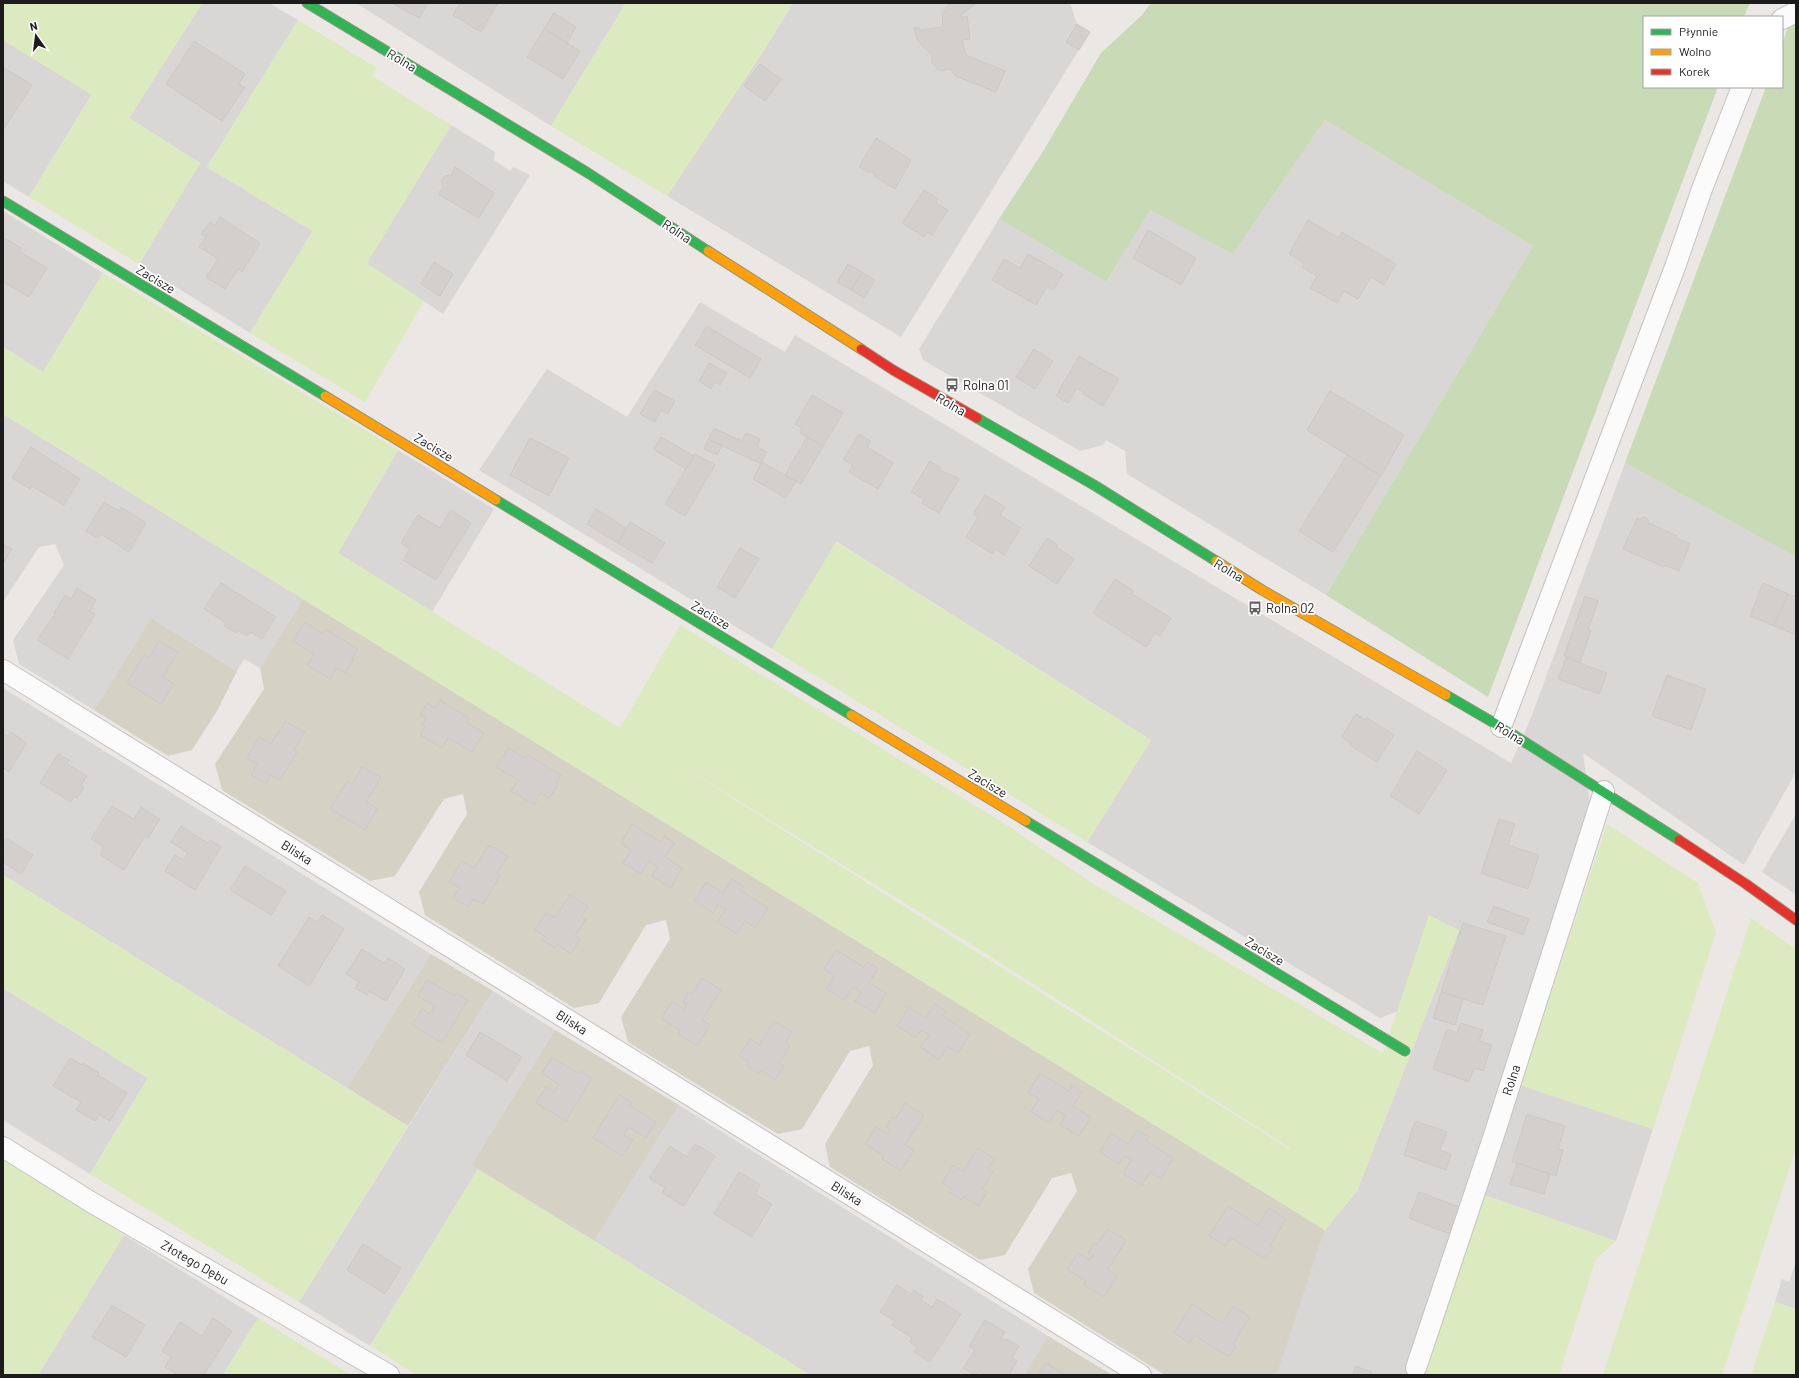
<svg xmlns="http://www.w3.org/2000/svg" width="1799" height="1378" viewBox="0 0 1799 1378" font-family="Barlow,sans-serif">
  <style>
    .residential { fill: #d9d7d6 }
    .construction { fill: #d5d2c5 }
    .grass { fill: #dcebbf; fill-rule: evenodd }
    .forest { fill: #c8dbb6 }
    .building { fill: #d3cfcc; stroke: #cec8c5 }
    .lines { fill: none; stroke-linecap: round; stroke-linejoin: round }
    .street-casing { stroke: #c3c2c0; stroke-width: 22 }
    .fast-casing { stroke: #95937c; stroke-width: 11 }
    .slow-casing { stroke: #95937c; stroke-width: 11 }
    .jam-casing { stroke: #95937c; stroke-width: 11 }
    .street { stroke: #fcfbfb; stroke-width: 20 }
    .fast { stroke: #30b455; stroke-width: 9 }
    .slow { stroke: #ff9f0a; stroke-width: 9 }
    .jam { stroke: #e5322d; stroke-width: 9 }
    .labels { text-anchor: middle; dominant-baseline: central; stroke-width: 3.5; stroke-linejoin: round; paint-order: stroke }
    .street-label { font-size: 13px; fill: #1c1c1c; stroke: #fff }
    .poi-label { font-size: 13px; fill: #1c1c1c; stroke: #fff; text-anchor: start }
  </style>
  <rect width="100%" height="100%" fill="#eae7e4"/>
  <!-- residential -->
  <g class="residential">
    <path d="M202,3h67l29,17 -91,147 106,64 -63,102 -111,-69 61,-101 -71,-45z"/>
    <path d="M356,3h270l-75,123z"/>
    <path d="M793,3h277l7,21 13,8 -189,305 -234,-141 97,-146z"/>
    <path d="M3,40l89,54 -63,103 -26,-16z"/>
    <path d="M1325,120l208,126 -207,349 -199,-121 -2,-23 -19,-11 -3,5 -23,6 -157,-91 -4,-11 80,-130 107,63 44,-73 83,45z"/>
    <path d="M451,125l44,27 -1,8 16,11 3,-4 17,8 -87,139 -77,-51z"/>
    <path d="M3,211l100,62 -60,99 -40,-25z"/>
    <path d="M700,302l85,50 10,-17 716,428 18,-40 96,-260 171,94v215l-52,93 -161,-112 8,60 -169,562h-145l48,-145 32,-39 102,-261 -30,-14 -31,95 -18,7 -293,-176 64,-102 -314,-198 -65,107 -293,-179 68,-101 80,48z"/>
    <path d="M3,414l300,185 -43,69 -16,-9 -7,12 -86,-53 -57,92 -75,-46 -6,-24 51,-75 -9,-21 -16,3 -36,55z"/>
    <path d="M398,450l96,59 -62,103 -94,-59z"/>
    <path d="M3,688l428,266 -84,134 -344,-213z"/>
    <path d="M1796,814v81l-34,-23z"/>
    <path d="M3,988l145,90 -58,96 -87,-54z"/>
    <path d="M493,991l62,39 -84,135 7,4 -108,177 -71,-44z"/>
    <path d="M1520,1085l133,44 -37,112 -132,-46z"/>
    <path d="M679,1105l369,231 -24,39h-214l-216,-134z"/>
    <path d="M124,1235l134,83 -35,57h-185z"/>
    <path d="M1796,1261v48l-21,-7 7,-23 7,3z"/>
  </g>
  <!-- construction -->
  <g class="construction">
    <path d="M303,599l1022,631 -48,145h-112l-131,-82 -6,-24 49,-78 -6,-18 -19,5 -47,77 -25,5 -150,-93 -5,-23 48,-79 -4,-19 -19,5 -48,78 -24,5 -150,-92 -7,-25 49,-78 -4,-19 -20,5 -47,78 -25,5 -149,-93 -6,-23 48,-78 -4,-20 -19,5 -49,77 -25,5 -148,-91 -7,-26 49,-75 -4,-21z"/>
    <path d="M151,618l86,53 -20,40 -25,39 -24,6 -74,-46z"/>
    <path d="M431,954l62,37 -85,135 -61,-38z"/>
    <path d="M555,1030l124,75 -85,136 -123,-76z"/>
    <path d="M1048,1336l64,39h-88z"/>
  </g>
  <!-- grass -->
  <g class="grass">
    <path d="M3,3h199l-73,115 71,45 -61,101 -110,-67 63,-102 -89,-55z"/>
    <path d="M626,3h167l-29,47 -97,146 -116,-70z"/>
    <path d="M298,20l79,48 -5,8 79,49 -84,138 57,38 -59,101 -115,-69 63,-102 -106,-64z"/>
    <path d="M103,273l295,177 -60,103 282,175 60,-103 327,200 85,58 291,170 46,-138 30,15 -102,261 -32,39 -1322,-816v-67l40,25zM672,760l272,167 346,221 -1,1z"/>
    <path d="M836,542l315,198 -64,102 -315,-193z"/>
    <path d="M1607,824l91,59 18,50 -63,196 -133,-44z"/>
    <path d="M3,875l405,251 -109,176 -209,-128 58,-96 -145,-90z"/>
    <path d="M1751,918l45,31v199l-74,227h-119z"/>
    <path d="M3,1160l121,75 -86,140h-35z"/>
    <path d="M478,1169l332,206h-393l-47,-29z"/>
    <path d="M1484,1195l132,46 -20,18 -37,116h-137z"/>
    <path d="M1775,1302l21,7v66h-45z"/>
    <path d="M258,1318l93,57h-128z"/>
  </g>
  <!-- forest -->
  <g class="forest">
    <path d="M1151,3h599l-6,14h-100v70h74l-230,610 -162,-102 207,-349 -208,-126 -92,134 -83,-44 -44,72 -107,-63 43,-66 59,-100 41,-38z"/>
    <path d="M1791,19h5v538l-171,-94 141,-376h16v-43z"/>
  </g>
  <!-- building -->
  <g class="building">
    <path d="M392,3h36l-9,15z"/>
    <path d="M460,3h38l-17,29 -28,-17z"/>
    <path d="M950,3h26l-15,12 1,3 5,-2 3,23 -8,1 4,15 39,16 -9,21 -41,-16 -5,-7 -8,2 -5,-2 -5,-7v-8l-9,-7 -6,-8 -3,-11 4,-1 1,3 24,-3 -1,-13z"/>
    <path d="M554,13l22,14 -9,16 -23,-14z"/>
    <path d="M1077,24l13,8 -11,18 -13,-8z"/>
    <path d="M544,29l36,22 -17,28 -36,-22z"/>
    <path d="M194,41l51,33 -6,10 6,3 -23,34 -56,-37z"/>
    <path d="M760,64l21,15 -16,22 -21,-15z"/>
    <path d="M3,67l29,18 -29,45z"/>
    <path d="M876,138l35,22 -16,29 -21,-13 1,-2 -6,-3 -1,2 -9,-6z"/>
    <path d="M455,167l39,26 -15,25 -41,-24 5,-7 -2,-6 4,-5 6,-1z"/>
    <path d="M924,190l14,9 -2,4 12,7 -16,25 -5,-3 -3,5 -22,-14z"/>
    <path d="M220,217l40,26 -18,29 -4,-3 -13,20 -19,-12 12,-18 -19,-12 7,-10 -5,-3 9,-12 5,3z"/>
    <path d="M1308,220l31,18 3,-6 54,32 -12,21 -13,-8 -13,22 -14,-8 -7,12 -27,-15 7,-12 -15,-9 2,-4 -15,-9z"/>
    <path d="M1148,230l48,28 -15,27 -48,-27z"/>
    <path d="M3,237l18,11 -2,3 28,17 -18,29 -26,-15z"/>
    <path d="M1028,254l35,20 -10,16 -6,-4 -11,19 -44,-25 12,-21 16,9z"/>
    <path d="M434,262l19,12 -13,22 -19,-12z"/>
    <path d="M848,264l14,8 -11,18 -14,-8z"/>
    <path d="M862,272l13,8 -11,18 -13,-8z"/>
    <path d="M707,326l54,33 -11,19 -55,-33z"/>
    <path d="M1034,349l19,12 -18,28 -19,-12z"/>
    <path d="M1079,356l40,23 -16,27 -20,-12 1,-2 -7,-4 -9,15 -12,-7z"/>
    <path d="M709,363l18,10 -7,12 -5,-3 -4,7 -12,-8z"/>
    <path d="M654,390l21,11 -7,13 -7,-4 -6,12 -15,-8z"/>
    <path d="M1330,391l74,44 -23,41 -74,-46z"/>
    <path d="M812,395l31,18 -20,33 -23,-13 2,-5 -7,-4z"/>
    <path d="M714,428l28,13 4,-8 14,6 -3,8 10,5 -6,12 -53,-25z"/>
    <path d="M859,434l11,7 -3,6 26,16 -15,26 -29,-17 4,-7 -10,-5z"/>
    <path d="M661,437l33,19 -8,13 -33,-20z"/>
    <path d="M807,437l16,9 -22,38 -16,-9z"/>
    <path d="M530,438l39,20 -20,38 -39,-21z"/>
    <path d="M708,439l14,7 -5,9 -13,-6z"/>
    <path d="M31,447l49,32 -16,26 -32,-19 -2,3 -18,-11z"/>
    <path d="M695,454l20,11 -30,51 -20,-12z"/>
    <path d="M1347,455l34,21 -48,76 -34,-21z"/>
    <path d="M930,461l11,7 -1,2 7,4 1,-1 11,6 -20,34 -17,-10 2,-4 -13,-7z"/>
    <path d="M762,462l34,19 -10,17 -33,-19z"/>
    <path d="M985,495l20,12 -5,8 21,13 -17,27 -9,-6 -3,5 -26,-17 12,-20 -5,-3z"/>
    <path d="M104,502l15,9 2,-4 25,16 -17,29 -28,-18 -3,4 -12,-7z"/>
    <path d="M596,509l30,19 -8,15 -31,-19z"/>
    <path d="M451,510l20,13 -35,57 -33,-20 7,-11 -9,-6 17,-28 22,13z"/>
    <path d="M1643,517l5,2 1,4 28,13 -1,2 14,6 -11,27 -14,-6 -1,2 -41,-18 14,-31 3,1z"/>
    <path d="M630,522l35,21 -13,20 -34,-20z"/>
    <path d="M1047,538l11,7 -2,2 18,12 -17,25 -28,-18z"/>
    <path d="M3,544l9,5 -9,15z"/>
    <path d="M740,548l19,11 -24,39 -18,-11z"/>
    <path d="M1115,579l19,12 -2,3 39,24 -11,18 -5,-3 -9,14 -53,-34z"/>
    <path d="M221,583l55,34 -14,22 -12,-7 -3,4 -10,-6 -1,3 -12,-7 2,-3 -22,-14z"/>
    <path d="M1763,583l25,11 -14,32 -24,-10z"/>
    <path d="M77,588l19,12 -6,11 5,3 -27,45 -31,-19 18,-26 -1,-1 11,-18 6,4z"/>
    <path d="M1788,594l8,3v38l-22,-9z"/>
    <path d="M1585,596l13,5 -10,29 3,1 -11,31 -16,-6z"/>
    <path d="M305,622l17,11 3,-4 33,20 -6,9 2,1 -9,14 -8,-5 -7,11 -23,-14 7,-11 -21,-13z"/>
    <path d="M159,641l19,11 -15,25 11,7 -13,20 -34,-21 17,-28 5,3z"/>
    <path d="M1566,658l41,15 -8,21 -41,-15z"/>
    <path d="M1667,675l39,14 -15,41 -39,-14z"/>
    <path d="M440,700l29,18 -3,4 18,11 -12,19 -24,-14 -6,10 -22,-13 5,-9 -3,-2 4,-6 -6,-3 7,-12 8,5z"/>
    <path d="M1356,714l9,6 2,-2 27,17 -17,27 -27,-17 1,-2 -10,-6z"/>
    <path d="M285,721l20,11 -11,18 3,2 -17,28 -9,-5 -5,9 -15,-9 6,-11 -10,-6 12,-21 12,7z"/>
    <path d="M11,732l16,11 -18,29 -6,-4v-35l5,3z"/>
    <path d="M508,748l17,10 3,-3 33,20 -5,8 2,1 -9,15 -8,-6 -7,12 -23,-14 7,-11 -22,-13z"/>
    <path d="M1417,751l30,19 -28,44 -29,-18z"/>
    <path d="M58,754l11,6 -2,4 20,12 -6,9 3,2 -7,11 -3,-2 -3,6 -31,-19z"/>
    <path d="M362,767l19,10 -15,25 11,7 -12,21 -35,-21 17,-28 5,3z"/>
    <path d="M112,806l22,13 7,-12 19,12 -12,19 -3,-2 -21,34 -24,-15 4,-8 -13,-8z"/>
    <path d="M1499,819l16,5 -7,21 31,10 -11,34 -47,-16z"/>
    <path d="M632,824l29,18 3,-6 11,7 -10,14 17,11 -11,20 -19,-12 5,-9 -8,-6 -8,13 -18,-11 8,-13 -10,-7z"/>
    <path d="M181,826l27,17 2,-3 11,7 -26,43 -30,-19 10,-16 8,5 5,-7 -17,-11z"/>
    <path d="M6,838l27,17 -12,19 -18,-12v-19z"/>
    <path d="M489,845l19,11 -11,18 3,2 -17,28 -9,-5 -6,8 -15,-9 7,-10 -11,-6 13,-21 12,7z"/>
    <path d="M245,866l41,25 -15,24 -41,-25z"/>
    <path d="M732,879l11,7 -3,4 28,18 -13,20 -10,-7 -8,13 -20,-12 9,-13 -8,-4 -5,8 -18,-12 11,-19 17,11z"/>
    <path d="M570,895l18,11 -7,11 5,2 -11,17 5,3 -9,15 -14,-10 -2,4 -13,-8 3,-4 -10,-6 11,-17 9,5z"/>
    <path d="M1494,906l35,13 -6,16 -36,-13z"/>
    <path d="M322,915l22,14 -35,57 -31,-20 31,-49 8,5z"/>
    <path d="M1463,923l43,13 -23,69 -42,-13z"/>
    <path d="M362,949l22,14 4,-5 17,11 -19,32 -17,-10 -2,4 -12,-7 4,-6 -13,-8z"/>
    <path d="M836,950l28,17 3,-5 11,6 -9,15 17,10 -11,20 -20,-12 6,-9 -9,-5 -7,13 -19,-11 8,-13 -10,-7z"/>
    <path d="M702,978l19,12 -19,30 8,5 -13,21 -19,-12 2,-4 -19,-11 11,-18 12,8 3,-5 -4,-2 5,-10 4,2z"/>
    <path d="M427,980l28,16 1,-3 12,7 -26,43 -30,-18 10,-16 8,5 5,-8 -17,-10z"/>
    <path d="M1441,992l22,7 -8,26 -22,-7z"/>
    <path d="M935,1004l11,7 -3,5 27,18 -12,19 -11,-6 -8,13 -19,-13 9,-12 -8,-5 -5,8 -19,-12 12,-19 17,11z"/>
    <path d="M774,1021l18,11 -7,11 5,3 -11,17 5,3 -9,14 -14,-10 -2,4 -13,-9 3,-3 -10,-6 11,-17 9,6z"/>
    <path d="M1461,1023l22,7 -4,11 13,4 -9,26 -9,-3 -5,14 -36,-13 14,-40 10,4z"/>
    <path d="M480,1032l42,25 -15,24 -41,-26z"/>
    <path d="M552,1057l27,17 2,-3 11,7 -26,43 -30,-18 10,-16 8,5 4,-8 -16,-11z"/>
    <path d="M70,1058l12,7 1,-2 16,10 -1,2 29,18 -17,28 -11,-6 -4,6 -19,-11 5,-8 -28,-16z"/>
    <path d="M1040,1073l29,18 3,-6 10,7 -9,14 18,11 -12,19 -19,-11 5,-9 -8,-6 -8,13 -18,-11 8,-13 -11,-6z"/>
    <path d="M619,1095l12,7 -2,3 27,17 -10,16 -17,-11 -5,8 9,5 -11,16 -29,-18z"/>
    <path d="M905,1103l19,12 -19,30 9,5 -13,21 -19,-12 2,-3 -19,-12 11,-17 12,7 2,-4 -4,-3 6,-10 3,2z"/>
    <path d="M1527,1114l38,12 -7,23 5,1 -7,26 -44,-14z"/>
    <path d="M1415,1121l32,11 -7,18 11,4 -5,16 -42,-15z"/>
    <path d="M1137,1130l12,7 -3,4 27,17 -12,21 -11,-7 -8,13 -19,-11 8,-14 -7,-4 -5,8 -19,-12 11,-19 17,11z"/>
    <path d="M695,1144l20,12 -31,50 -22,-13 3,-5 -16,-10 21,-32 17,11z"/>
    <path d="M978,1148l17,11 -7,10 5,3 -11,17 5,3 -8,14 -15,-9 -2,3 -13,-8 3,-3 -10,-6 11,-18 10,6z"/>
    <path d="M1517,1163l33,11 -6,20 -34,-10z"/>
    <path d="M739,1172l21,13 -5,9 17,10 -20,33 -38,-23z"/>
    <path d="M1419,1192l41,15 -10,27 -41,-16z"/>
    <path d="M1228,1206l30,19 11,-17 17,11 -16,27 3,2 -8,11 -34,-21 -5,8 -17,-10z"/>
    <path d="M1107,1229l19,11 -18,30 9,6 -13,21 -20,-12 2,-4 -19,-11 11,-17 12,7 3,-5 -5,-2 6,-10 3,2z"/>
    <path d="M363,1244l38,24 -16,26 -38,-24z"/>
    <path d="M897,1285l14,9 3,-4 9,6 -2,4 11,7 5,-8 24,15 -31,48 -16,-10 3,-5 -7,-5 2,-4 -20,-13 3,-4 -15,-9z"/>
    <path d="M1192,1304l30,19 11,-17 17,11 -17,27 3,2 -7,11 -35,-22 -4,8 -16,-10z"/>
    <path d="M112,1305l33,20 -19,32 -34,-20z"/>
    <path d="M213,1318l19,13 -28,44h-26l-13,-8 6,-10 -9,-6 18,-29 22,14z"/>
    <path d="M985,1320l20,12 -4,6 5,3 1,-2 12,7 -7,12 5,3 -8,14h-24l-5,-4 -2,4h-3l-12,-7 12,-18 -6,-4z"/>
    <path d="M1046,1363l20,12h-28z"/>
    <path d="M1355,1366l17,6 -1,3h-18z"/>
  </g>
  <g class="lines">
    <!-- street casing -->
    <g class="street-casing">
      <g id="street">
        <path d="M1782,19l14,-7"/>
        <path d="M3,670l1138,705"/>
        <path d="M1501,727l174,-460 27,-78 40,-102"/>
        <path d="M3,1147l88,55 298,173"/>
        <path d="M1416,1368l78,-233 110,-344"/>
      </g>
    </g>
    <!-- fast casing -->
    <g class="fast-casing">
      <g id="fast">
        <path d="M307,3l281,170 120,78"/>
        <path d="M3,201l322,195"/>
        <path d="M977,418l117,67 122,76"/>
        <path d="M496,500l355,215"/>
        <path d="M1446,695l55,32 178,113"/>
        <path d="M1026,821l379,230"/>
      </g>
    </g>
    <!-- slow casing -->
    <g class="slow-casing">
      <g id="slow">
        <path d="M708,251l153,98"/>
        <path d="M325,396l171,104"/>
        <path d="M1216,561l46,29 184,105"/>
        <path d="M851,715l175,106"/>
      </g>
    </g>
    <!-- jam casing -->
    <g class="jam-casing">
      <g id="jam">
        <path d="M861,349l32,21 84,48"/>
        <path d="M1679,840l67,44 50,36"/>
      </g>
    </g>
    <!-- street -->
    <use href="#street" class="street"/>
    <!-- fast -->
    <use href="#fast" class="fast"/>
    <!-- slow -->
    <use href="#slow" class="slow"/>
    <!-- jam -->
    <use href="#jam" class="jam"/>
  </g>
  <!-- icons -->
  <defs>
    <g id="bus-bare" transform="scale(1.08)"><path d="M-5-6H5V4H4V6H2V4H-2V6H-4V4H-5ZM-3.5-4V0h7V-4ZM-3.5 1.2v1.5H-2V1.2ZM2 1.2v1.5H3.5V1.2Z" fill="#646362" stroke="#fff" stroke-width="2.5" paint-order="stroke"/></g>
  </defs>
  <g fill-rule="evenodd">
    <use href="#bus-bare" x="952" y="385"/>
    <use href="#bus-bare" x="1255" y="608"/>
  </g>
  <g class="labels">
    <!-- street labels -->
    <g class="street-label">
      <text transform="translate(402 60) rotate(31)">Rolna</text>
      <text transform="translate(677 231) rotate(33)">Rolna</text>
      <text transform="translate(156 279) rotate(31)">Zacisze</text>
      <text transform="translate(951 404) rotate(30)">Rolna</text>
      <text transform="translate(434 447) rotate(31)">Zacisze</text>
      <text transform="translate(1229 570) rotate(31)">Rolna</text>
      <text transform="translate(711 615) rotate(31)">Zacisze</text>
      <text transform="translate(1510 733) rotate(32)">Rolna</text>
      <text transform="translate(988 783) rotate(31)">Zacisze</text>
      <text transform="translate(297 852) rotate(32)">Bliska</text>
      <text transform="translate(1265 951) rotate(31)">Zacisze</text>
      <text transform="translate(572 1022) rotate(32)">Bliska</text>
      <text transform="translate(1511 1080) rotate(-72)">Rolna</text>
      <text transform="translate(847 1193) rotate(32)">Bliska</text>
      <text transform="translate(195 1262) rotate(30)">Złotego Dębu</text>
    </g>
    <!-- poi labels -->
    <g class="poi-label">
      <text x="963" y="385">Rolna 01</text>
      <text x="1266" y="608">Rolna 02</text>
    </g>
  </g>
  <!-- border -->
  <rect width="1799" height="1378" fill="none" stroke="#1c1c1c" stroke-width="8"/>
  <!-- legend -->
  <rect x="1643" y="16" width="140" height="72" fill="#ffffff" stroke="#a4a4a4"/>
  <rect x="1651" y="29" width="20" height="6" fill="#30b455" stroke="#a4a4a4"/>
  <text x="1679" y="36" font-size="12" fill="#1c1c1c">Płynnie</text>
  <rect x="1651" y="49" width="20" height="6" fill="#ff9f0a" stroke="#a4a4a4"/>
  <text x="1679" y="56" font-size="12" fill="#1c1c1c">Wolno</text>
  <rect x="1651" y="69" width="20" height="6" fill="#e5322d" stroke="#a4a4a4"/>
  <text x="1679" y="76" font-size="12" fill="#1c1c1c">Korek</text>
  <!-- north arrow -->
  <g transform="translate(36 36) rotate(346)" stroke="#ffffff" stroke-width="3" paint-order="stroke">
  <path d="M0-3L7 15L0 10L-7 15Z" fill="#1c1c1c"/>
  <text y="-6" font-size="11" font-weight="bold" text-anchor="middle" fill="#1c1c1c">N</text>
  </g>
</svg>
